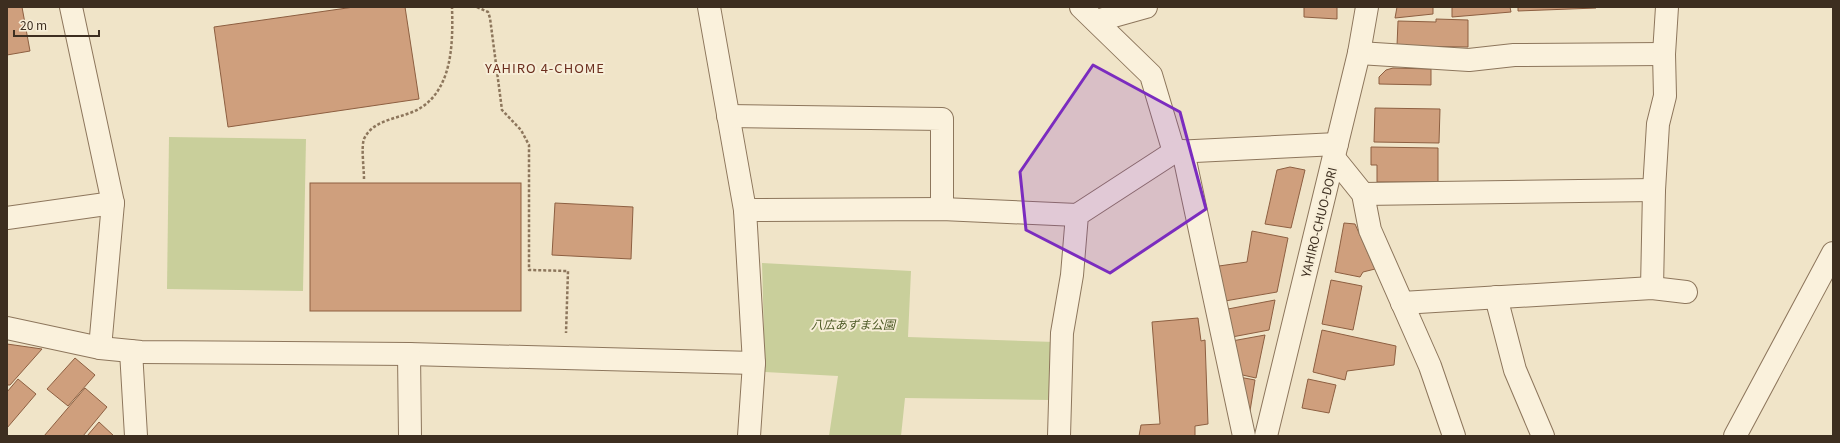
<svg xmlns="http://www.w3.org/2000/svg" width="1840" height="443" viewBox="0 0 1840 443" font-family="Georgia,'Noto Sans JP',serif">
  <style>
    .green { fill: #c9cf9b }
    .building { fill: #cf9f7d; stroke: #8d5f41 }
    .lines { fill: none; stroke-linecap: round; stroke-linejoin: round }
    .minor-casing { stroke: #8d765c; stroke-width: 24 }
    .path { stroke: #8d765c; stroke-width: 2.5; stroke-dasharray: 3 2; stroke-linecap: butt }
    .minor { stroke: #faf1dc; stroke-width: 22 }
    .marked { fill: #7b2cbf; fill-opacity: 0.2; stroke: #7b2cbf; stroke-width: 3; stroke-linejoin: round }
    .labels { text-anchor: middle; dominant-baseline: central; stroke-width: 4; stroke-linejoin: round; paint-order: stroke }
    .street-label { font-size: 12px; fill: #3d2e20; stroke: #f7eed8 }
    .park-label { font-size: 12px; font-style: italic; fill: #4d5a26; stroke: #f7eed8 }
    .neighbourhood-label { font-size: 13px; letter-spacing: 1px; fill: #6b2e1e; stroke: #f7eed8 }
  </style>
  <rect width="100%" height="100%" fill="#f0e4c8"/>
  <!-- green -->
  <g class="green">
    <path d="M169,137l137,2 -3,152 -136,-2z"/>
    <path d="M762,263l149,8 -3,66 147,5 -4,58 -146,-2 -4,38h-72l9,-60 -73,-4z"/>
  </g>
  <!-- building -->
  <g class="building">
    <path d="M7,7h15l8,44 -23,4z"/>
    <path d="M354,7h51l14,92 -191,28 -14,-100z"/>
    <path d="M1304,7h33v12l-33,-2z"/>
    <path d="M1397,7h36v7l-38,4z"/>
    <path d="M1452,7h58l1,5 -59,5z"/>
    <path d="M1518,7h78v1l-78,3z"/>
    <path d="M1436,19l32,1v27l-71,-1 1,-25 38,1z"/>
    <path d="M1393,68l38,1v16l-52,-1v-7l7,-7z"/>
    <path d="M1375,108l65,1 -1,34 -65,-1z"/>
    <path d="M1371,147l67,1v34h-61v-17h-6z"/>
    <path d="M1290,167l15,3 -14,58 -26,-4 12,-54z"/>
    <rect x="310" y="183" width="211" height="128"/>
    <path d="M555,203l78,4 -2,52 -79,-4z"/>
    <path d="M1344,223l11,1 20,45 -12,3 -3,5 -25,-5z"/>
    <path d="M1252,231l36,7 -11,54 -52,9 -6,-35 28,-4z"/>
    <path d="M1331,280l31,6 -9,44 -31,-6z"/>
    <path d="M1275,300l-6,30 -37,7 -4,-28z"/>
    <path d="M1198,318l3,23 4,-1 3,84 -13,2v10h-56l2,-11 19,-1 -8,-102z"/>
    <path d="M1322,330l74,16 -2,19 -47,6 -2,9 -32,-8z"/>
    <path d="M1265,335l-9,43 -18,-4 -6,-33z"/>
    <path d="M7,344l35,5 -32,36h-3z"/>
    <path d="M75,358l20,17 -27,31 -21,-17z"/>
    <path d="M1239,377l16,3 -5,31z"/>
    <path d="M18,379l18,15 -29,34v-36z"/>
    <path d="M1308,379l28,6 -7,28 -27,-5z"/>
    <path d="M85,388l22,19 -24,29h-39z"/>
    <path d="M99,422l15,14h-27z"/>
  </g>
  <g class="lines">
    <!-- minor casing -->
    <g class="minor-casing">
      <g id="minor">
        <path d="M71,7l42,196 -13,145"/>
        <path d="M709,7l36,203 9,153 -5,73"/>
        <path d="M1081,7l70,68 23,77"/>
        <path d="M1096,21l50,-14"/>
        <path d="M1359,53l110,7 45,-5 150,-1"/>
        <path d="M728,116l214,3v90"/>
        <path d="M1183,151l61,285"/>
        <path d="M1334,158l29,36 7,36 60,136 24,70"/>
        <path d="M1363,194l291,-4"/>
        <path d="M745,210l197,-1 135,6"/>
        <path d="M7,218l106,-15"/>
        <path d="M1652,288l2,-98 4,-66 7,-28 -1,-42 3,-47"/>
        <path d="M1496,297l19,73 28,66"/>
        <path d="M1402,303l250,-15 34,4"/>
        <path d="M7,328l93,20 41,4 268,2 345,9"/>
        <path d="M131,351l5,85"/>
        <path d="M409,354l1,82"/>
        <path d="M1059,436l3,-103 10,-58 5,-60 97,-63 163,-8"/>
        <path d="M1266,436l93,-383 8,-46"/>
        <path d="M1735,436l98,-183"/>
      </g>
    </g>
    <!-- path -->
    <g class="path">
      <path d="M477,7l11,5 2,6 12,92 19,20 8,15v125l39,1 -2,62"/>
      <path d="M364,179c0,-10 -3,-32 0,-40 10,-22 41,-20 58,-32 31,-21 31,-66 30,-100"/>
    </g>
    <!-- minor -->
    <use href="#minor" class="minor"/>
  </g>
  <!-- marked area -->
  <path class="marked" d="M1093,65l87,47 26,97 -96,64 -84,-43 -6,-58z"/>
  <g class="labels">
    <!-- street labels -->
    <g class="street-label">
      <text transform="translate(1318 222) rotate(-76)">YAHIRO-CHUO-DORI</text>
    </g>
    <!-- park labels -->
    <g class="park-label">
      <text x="853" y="323">八広あずま公園</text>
    </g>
    <!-- neighbourhood labels -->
    <g class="neighbourhood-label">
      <text x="545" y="67">YAHIRO 4-CHOME</text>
    </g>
  </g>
  <!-- border -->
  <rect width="1840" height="443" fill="none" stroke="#3d2e20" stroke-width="16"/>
  <!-- scale -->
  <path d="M14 30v6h85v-6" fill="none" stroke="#3d2e20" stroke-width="2"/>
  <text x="20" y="30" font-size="12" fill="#3d2e20" stroke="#f7eed8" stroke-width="3" paint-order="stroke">20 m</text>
</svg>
